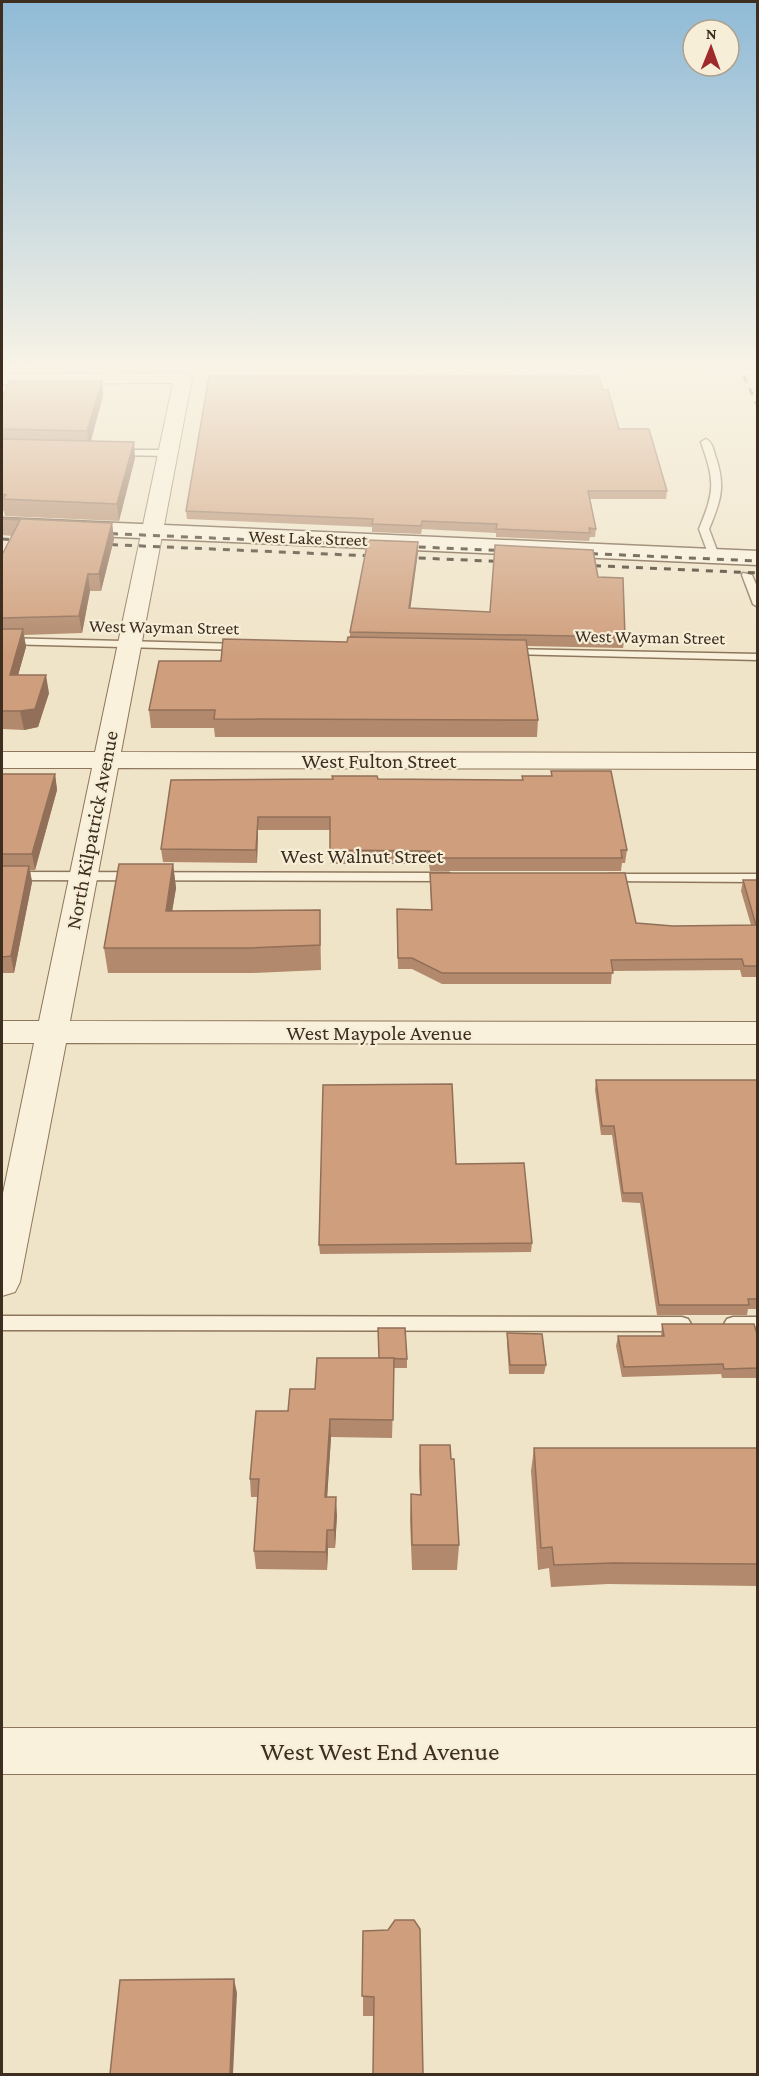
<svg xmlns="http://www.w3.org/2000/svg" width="759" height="2076" viewBox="0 0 759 2076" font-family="'Crimson Pro',serif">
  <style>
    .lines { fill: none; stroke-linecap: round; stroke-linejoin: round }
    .lane-casing { stroke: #8d765c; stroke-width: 3 }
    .street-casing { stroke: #8d765c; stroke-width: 2 }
    .secondary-casing { stroke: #6f573f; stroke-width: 3 }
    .lane { fill: #faf1dc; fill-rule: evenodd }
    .street { fill: #faf1dc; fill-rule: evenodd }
    .secondary { fill: #faf1dc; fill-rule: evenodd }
    .rail { stroke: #3d2e20; stroke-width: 3; stroke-dasharray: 7 7; stroke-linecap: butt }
    .wall { fill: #b2896c }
    .shaded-wall { fill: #916f58 }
    .building { fill: #cf9f7d; stroke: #916f58; stroke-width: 1.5 }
    .labels { text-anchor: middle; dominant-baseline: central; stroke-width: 4.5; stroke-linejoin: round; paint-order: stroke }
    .far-street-label { font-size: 18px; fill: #3d2e20; stroke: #f7eed8 }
    .street-label { font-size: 21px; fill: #3d2e20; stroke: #f7eed8 }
    .near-street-label { font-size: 26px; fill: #3d2e20; stroke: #f7eed8 }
  </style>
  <rect width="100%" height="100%" fill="#f0e4c8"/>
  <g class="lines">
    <!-- lane casing -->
    <g class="lane-casing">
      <g id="lane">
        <path d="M706,439c6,3 7,9 9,16 11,31 6,45 -6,74l10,27 -5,3 -5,-3 -10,-27c16,-39 16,-47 2,-87z"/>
        <path d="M114,450h54l5,3 -5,3 -51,-1 -3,-1z"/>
        <path d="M743,573l9,2 6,14v18l-5,-3 -11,-29z"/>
        <path d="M2,638l240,6 6,3 -6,3 -240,-6z"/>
        <path d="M509,649l249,5v6l-253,-6v-4z"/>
        <path d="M2,872l447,1 7,4 -7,4 -447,-1z"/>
        <path d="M608,874h150v8l-155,-1 -2,-3z"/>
        <path d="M2,1316l680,1 6,2 3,5 -3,5 -6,2 -680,-1z"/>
        <path d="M733,1317h25v14l-31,-2 -3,-5 3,-5z"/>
      </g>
    </g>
    <!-- street casing -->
    <g class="street-casing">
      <g id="street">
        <path d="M183,373l9,5 -71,374 637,1v16l-640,-1 -48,253 688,1v22l-692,-1 -46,239 -5,10 -13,4v-98l32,-155h-32v-22h37l53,-253h-90v-16h93l78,-369 -171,1v-10z"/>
        <rect x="2" y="1728" width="756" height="46"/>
      </g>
    </g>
    <!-- secondary casing -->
    <g class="secondary-casing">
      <path id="secondary" d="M2,518l756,33v14l-756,-33z"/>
    </g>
    <!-- lane -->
    <use href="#lane" class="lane"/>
    <!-- street -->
    <use href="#street" class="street"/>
    <!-- secondary -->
    <use href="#secondary" class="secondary"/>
    <!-- rail -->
    <g class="rail">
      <path d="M738,363l20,44"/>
      <path d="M2,366l756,2"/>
      <path d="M97,533l414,18"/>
      <path d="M2,539l23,2"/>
      <path d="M97,544l414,18"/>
      <path d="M577,553l181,8"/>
      <path d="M580,565l178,8"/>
    </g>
  </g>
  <!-- wall -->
  <g class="wall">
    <path d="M102,381l1,15 -12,45 44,17 -16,63 -114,-5 -1,-5h-2v-111z"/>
    <path d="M603,390l16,39 48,62 -1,8h-76l6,30 -1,8h-5l-1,4 -93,-4v-4l-74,-4 -1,5 -49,-2v-5l-185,-8 -1,-8z"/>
    <path d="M2,518l110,5 2,16 -13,52h-11l-8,42 -58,2 2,12 -8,28 31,18 -11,34 -14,3 -22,-1v-174l10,-19 -10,-1z"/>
    <path d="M418,542v10l-8,56 80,4 108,-35 27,60 -2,11 -96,-2 11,74 -1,17h-322l-1,-9h-63l-2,-18 72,-49 126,-19 3,-5v-5z"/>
    <path d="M551,771l76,79 -2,13h-3l-1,8h-191l-1,-7h-99v-34h-72l-1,33 -94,-1 -2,-13 10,-69h351v-4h29z"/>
    <path d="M2,774h53l2,16 -22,80h-5l2,12 -18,91h-12z"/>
    <path d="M173,864l3,24 -4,23 148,-1 1,60 -69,3h-144l-4,-25z"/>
    <path d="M430,873l206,50 37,3 78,-1 -10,-34 2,-11h15v97h-16l-2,-7 -128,1 -1,13h-169l-30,-15h-14l-1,-60 34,1z"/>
    <path d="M596,1080h162v229h-10l-1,6h-90l-17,-112 -18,-1 -10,-67h-11l-6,-45z"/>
    <path d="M456,1164l76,79 -1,9 -211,2 -1,-9z"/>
    <path d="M662,1324l96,13v41h-36l-1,-4 -99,3 -6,-31 2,-10h43z"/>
    <path d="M507,1333l39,32 -2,9h-35l-2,-31z"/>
    <path d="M317,1358l90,1v9h-13l-2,70 -61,-1 -4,60 10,18 -2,33h-7l-1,22 -71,-1 -2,-18 4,-54h-7l-1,-18 38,-68 27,-22z"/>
    <path d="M420,1445l31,14 8,86 -2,25h-45l-2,-50 1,-26h9l-1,-23z"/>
    <path d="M534,1448h224v138l-150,-2 -57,3 -2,-19 -11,2 -7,-99z"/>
    <path d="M363,1931l60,143 -49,-58h-11z"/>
  </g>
  <!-- shaded-wall -->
  <g class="shaded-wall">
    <path d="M102,381l1,15 -14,50 -2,-15z"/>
    <path d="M134,442l1,16 -16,63 -2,-17z"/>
    <path d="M112,523l2,16 -13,52 -2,-17z"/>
    <path d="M418,542v10l-9,67v-11z"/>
    <path d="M88,574l2,17 -8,42 -3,-17z"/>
    <path d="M23,629l3,18 -13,46 -3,-18z"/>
    <path d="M46,675l3,18 -11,34 -14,3 -4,-19z"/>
    <path d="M55,774l2,16 -22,80 -3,-16z"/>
    <path d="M258,817v13l-1,33 -1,-13z"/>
    <path d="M173,864l3,24 -8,48 -2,-25z"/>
    <path d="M29,866l3,16 -18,91 -3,-17z"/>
    <path d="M330,1419l1,18 -5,78 -1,-18z"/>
    <path d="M336,1497l1,18 -2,33 -1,-18z"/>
    <path d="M327,1530l1,18 -1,22 -1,-18z"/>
    <path d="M234,1979l3,14 -4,81h-3z"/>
  </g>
  <!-- building -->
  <g class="building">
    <path d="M209,376h390l4,14h5l11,39h30l18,62h-79l8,38 -7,-1 1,5 -94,-4 1,-5 -75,-3 -1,5 -49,-2 1,-5 -187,-8z"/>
    <path d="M9,381h93l-15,50 -85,-2v-29z"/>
    <path d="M2,439l132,3 -17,62 -115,-5 4,-4 -4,-1z"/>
    <path d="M2,518l110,5 -13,51h-11l-9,42 -77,2v-63l18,-35 -18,-1z"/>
    <path d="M368,540l50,2 -9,66 81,4 5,-67 98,5 5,27 25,1 2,59 -275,-5z"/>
    <path d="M2,629h21l-13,46h36l-11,34 -15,2h-18z"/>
    <path d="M348,637l178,3 12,80 -324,-1 1,-9h-66l10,-49h62l2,-22 124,3z"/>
    <path d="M551,771h60l16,79h-6l1,8h-192v-7l-100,-1v-33h-72l-2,33 -95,-1 10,-69 162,-1 -1,-3h45l1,3 145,1 -1,-4h30z"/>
    <path d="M2,774h53l-23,80h-30z"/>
    <path d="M119,864h54l-7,47 154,-1v35l-70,3h-146z"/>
    <path d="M2,866h27l-18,90 -9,1z"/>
    <path d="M430,873h195l11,50 37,3 83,-1 -13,-45h15v86h-14l-2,-7 -131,1 2,13h-171l-30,-15h-14l-1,-49 35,1z"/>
    <path d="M596,1080h162v219h-10l1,6h-90l-17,-112h-19l-9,-67h-12z"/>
    <path d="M452,1084l4,80 68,-1 8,80 -213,2 4,-160z"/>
    <path d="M662,1324h92l4,13v31l-34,1 -1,-5 -99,3 -6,-31h46z"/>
    <path d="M378,1328h27l2,31 -28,-1z"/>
    <path d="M507,1333l35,1 4,31h-36z"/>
    <path d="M317,1358h77l-1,62 -63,-1 -5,78h11l-2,33h-7l-1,22 -72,-1 5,-72h-9l6,-68h32l2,-22h25z"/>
    <path d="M420,1445h30l1,14h3l5,86h-47l-1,-51 10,1z"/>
    <path d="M534,1448h224v116l-145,-1 -59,2 -2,-18 -11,1z"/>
    <path d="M395,1920h19l6,9 3,145h-50l1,-77 -12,-1 1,-65 25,-1z"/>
    <path d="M234,1979l-4,95h-120l10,-94z"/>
  </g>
  <!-- sky -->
  <linearGradient id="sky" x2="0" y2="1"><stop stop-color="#8fbad6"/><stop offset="0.56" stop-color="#f8f3e6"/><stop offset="1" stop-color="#f8f3e6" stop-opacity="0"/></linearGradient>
  <rect width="759" height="654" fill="url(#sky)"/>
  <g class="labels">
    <!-- far-street labels -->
    <g class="far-street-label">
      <text transform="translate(308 538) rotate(2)">West Lake Street</text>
      <text transform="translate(164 627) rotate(1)">West Wayman Street</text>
      <text transform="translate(650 637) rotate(1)">West Wayman Street</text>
    </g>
    <!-- street labels -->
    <g class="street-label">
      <text x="379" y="761">West Fulton Street</text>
      <text transform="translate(92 830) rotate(-79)">North Kilpatrick Avenue</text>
      <text x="362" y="856">West Walnut Street</text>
      <text x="379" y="1033">West Maypole Avenue</text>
    </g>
    <!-- near-street labels -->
    <g class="near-street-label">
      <text x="380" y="1751">West West End Avenue</text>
    </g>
  </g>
  <!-- border -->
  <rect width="759" height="2076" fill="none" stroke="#3d2e20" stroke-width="6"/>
  <!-- north arrow -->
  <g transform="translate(711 48) rotate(1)"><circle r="28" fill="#f7eed8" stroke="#ada18e" stroke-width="1.5"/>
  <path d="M0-4.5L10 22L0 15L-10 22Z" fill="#9e2a2b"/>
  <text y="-9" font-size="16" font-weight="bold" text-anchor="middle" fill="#3d2e20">N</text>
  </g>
</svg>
